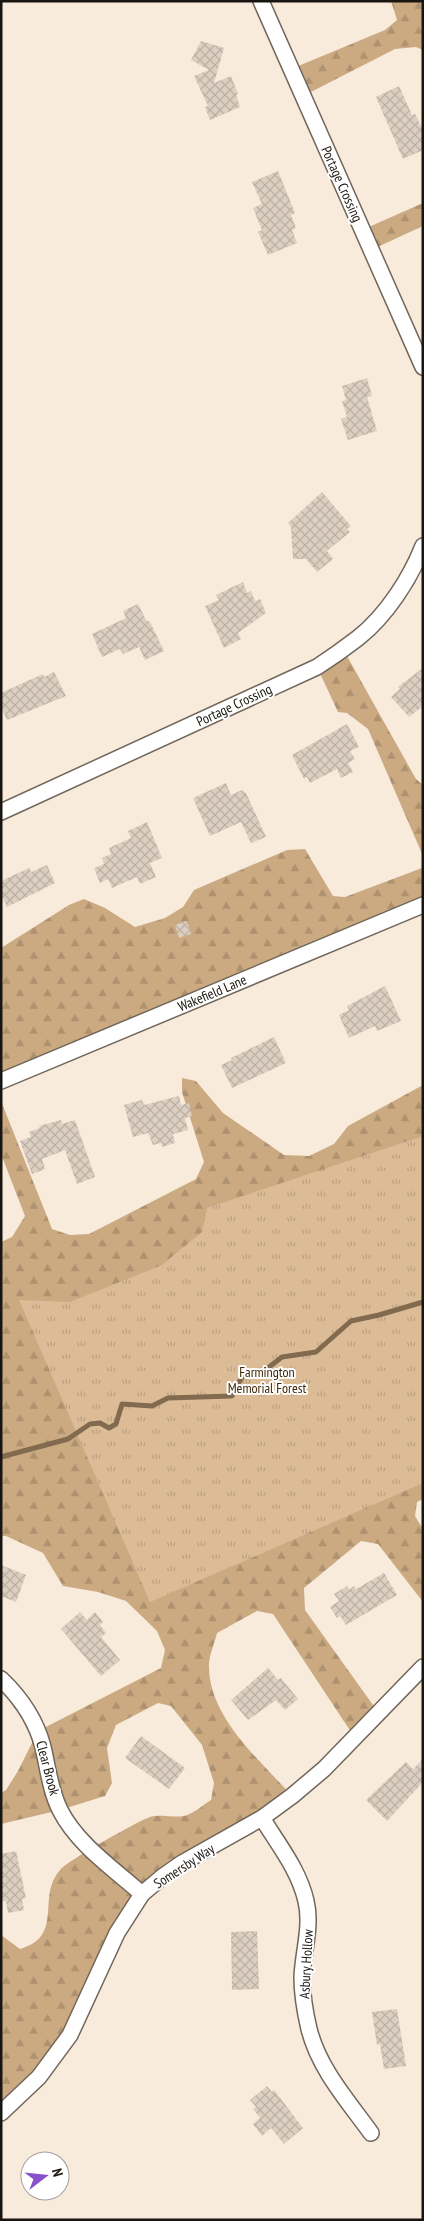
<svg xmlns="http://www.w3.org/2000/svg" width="424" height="2221" viewBox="0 0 424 2221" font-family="'PT Sans Narrow',sans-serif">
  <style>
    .forest { fill: url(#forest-firs) }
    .park { fill: url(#park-tufts) }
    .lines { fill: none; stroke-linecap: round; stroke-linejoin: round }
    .stream { stroke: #826a4e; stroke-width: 5 }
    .building { fill: url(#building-cross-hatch) }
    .street-casing { stroke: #71665a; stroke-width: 18 }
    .street { stroke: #fff; stroke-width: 15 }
    .labels { text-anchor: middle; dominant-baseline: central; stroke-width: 4; stroke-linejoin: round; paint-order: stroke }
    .street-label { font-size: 14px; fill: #191510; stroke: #fff }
    .park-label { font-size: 14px; fill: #3e2705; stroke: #fff }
  </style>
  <defs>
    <pattern id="forest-firs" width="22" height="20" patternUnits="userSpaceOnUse" patternTransform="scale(1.25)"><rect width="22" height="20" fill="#cbaa82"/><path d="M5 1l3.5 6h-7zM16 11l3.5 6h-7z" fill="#ae916f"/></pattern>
    <pattern id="park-tufts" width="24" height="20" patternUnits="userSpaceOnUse" patternTransform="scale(1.25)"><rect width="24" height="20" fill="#dcbc96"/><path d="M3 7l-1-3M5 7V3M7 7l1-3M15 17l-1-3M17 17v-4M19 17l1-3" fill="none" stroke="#bca180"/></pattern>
    <pattern id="building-cross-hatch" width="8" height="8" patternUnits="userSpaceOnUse" patternTransform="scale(1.25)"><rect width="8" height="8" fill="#dccfc1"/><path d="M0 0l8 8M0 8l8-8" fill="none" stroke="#bcb1a5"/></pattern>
  </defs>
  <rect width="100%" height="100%" fill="#f8ebdc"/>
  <!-- forest -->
  <g class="forest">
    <path d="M391,1h32v49l-7,-3 -21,2 -92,47 -12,-27 94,-39 12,-10z"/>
    <path d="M423,203v23l-52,24 -9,-20z"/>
    <path d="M343,649l73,130 7,6v120l-422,176v-133l68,-43 15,-6 21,9 30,19 30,-9 18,-11 11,-17 93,-40 18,-1 28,47 12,1 77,-29 1,-12 -55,-127 -21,-16 -9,-1 -21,-45z"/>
    <path d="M182,1078l14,3 27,32 61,42 25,1 25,-12 14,-18 75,-41v414l-6,3 -2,14 8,13v73l-45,-58 -17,-3 -57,47 1,22 73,102 -23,26 -82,-124 -16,-3 -40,22c-2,9 -7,20 -8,30 -2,53 50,96 83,133l-150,98 -58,114 -83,105v-178l19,14c45,-13 16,-52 40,-79 7,-9 78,-49 90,-53 11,-3 23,1 34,-1 9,-2 19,-11 27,-16l3,-17 -12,-38 -31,-39 -13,-3 -42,22 -9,23 5,35 -7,13 -45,14 -59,14v-31l5,-3 12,-19 20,-40 123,-63 4,-18 -8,-19 -31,-30 -28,-9 -35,-6 -20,-33 -37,-17h-5v-294l11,-5 13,-21 -24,-62v-53l51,128 18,6 19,-1 107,-55 8,-17 -22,-70z"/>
  </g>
  <!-- park -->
  <path class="park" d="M423,1136v347l-273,119 -131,-302 51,2 92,-37 40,-33 5,-24z"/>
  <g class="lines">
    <!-- stream -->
    <path class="stream" d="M1,1457l67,-18 22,-15 10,-1 9,5 7,-4 6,-20 30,2 16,-8 64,-2c9,-18 10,-27 32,-25l18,-14 34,-5 35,-31 28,-6 44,-13"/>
  </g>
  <!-- building -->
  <g class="building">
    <path d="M201,41l23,7 -10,35 17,-7 7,18 -2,1 4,12 -30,13 -5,-13 3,-1 -14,-30 15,-6 -18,-10z"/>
    <path d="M399,86l13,29 3,-1 8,16v20l-20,9 -27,-62z"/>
    <path d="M278,171l17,42 -4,2 5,13 -4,2 5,13 -29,12 -10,-23 4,-2 -9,-22 9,-4 -10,-22z"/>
    <path d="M367,378l5,18 -5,1 10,34 -29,9 -7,-21 6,-2 -5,-16 4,-1 -4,-14z"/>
    <path d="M322,492l29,34 -4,3 3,3 -23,19 6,8 -16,13 -11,-13h-13l-2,-32 -3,-4z"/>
    <path d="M243,582l4,11 4,-2 4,10 5,-2 6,14 -28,20 3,6 -17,9 -19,-42 14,-6 -3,-5z"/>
    <path d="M138,604l8,16 4,2 14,29 -19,9 -6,-13 -16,7 -3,-5 -18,8 -10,-23 34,-16 -3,-7z"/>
    <path d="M423,668v38l-14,11 -18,-20 9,-8 -2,-2z"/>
    <path d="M54,672l12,24 -59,24 -6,-13v-14l42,-19 1,3z"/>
    <path d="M347,724l12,23 -9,4 5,8 -7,4 5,9 -12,6 -4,-9 -27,14 -3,-6 -3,2 -12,-24z"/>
    <path d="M226,783l5,12 11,-5 4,3 20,44 -15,6 -10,-21 -31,14 -17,-38z"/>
    <path d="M147,822l15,36 -12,5 6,14 -16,7 -3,-7 -25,11 -4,-9 -8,4 -6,-15 10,-4 -2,-6 9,-4 -2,-6 22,-10 -3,-7z"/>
    <path d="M47,865l8,18 -48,24 -6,-12v-14l28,-13 2,4z"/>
    <path d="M187,921l4,13 -12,4 -4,-13z"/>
    <path d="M385,986l16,35 -24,10 -2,-5 -26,12 -10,-23 10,-5 -2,-4z"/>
    <path d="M274,1037l12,26 -54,25 -11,-23 11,-5 -1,-2z"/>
    <path d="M179,1096l2,9 8,-2 3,13 -7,2 3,12 -15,4 2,9 -13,4 -1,-4 -8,2 -5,-12 -15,4 -9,-32 18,-5 2,5z"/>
    <path d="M61,1120l1,4 13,-4 20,57 -18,7 -12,-34 -23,9 3,10 -13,5 -12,-33 11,-4 -2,-5 11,-4 -1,-2z"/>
    <path d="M1,1565l25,10 -10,27 -15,-6z"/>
    <path d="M384,1573l13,22 -51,30 -6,-9 -3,2 -7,-11 9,-6 -5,-7 13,-8 2,4 5,-4 2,3z"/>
    <path d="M80,1612l7,8 8,-8 8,10 -3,3 6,8 -5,4 19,23 -19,16 -40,-47z"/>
    <path d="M268,1668l10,12 3,-2 17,21 -13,11 -9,-10 -28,20 -17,-20z"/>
    <path d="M141,1736l44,32 -16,21 -44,-31z"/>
    <path d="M423,1759v23l-36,39 -21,-21 40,-38 7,7z"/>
    <path d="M16,1851l10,47 -4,1 2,11 -16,3 -2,-12 -5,1v-48z"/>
    <path d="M257,1931l2,58 -27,1 -1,-58z"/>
    <path d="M397,2009l9,57 -22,3 -4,-25 -3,1 -5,-33z"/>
    <path d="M267,2086l5,6 2,-2 29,38 -19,16 -13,-16 -9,8 -9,-12 7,-6 -7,-9 3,-2 -6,-7z"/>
  </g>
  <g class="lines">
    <!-- street casing -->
    <g class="street-casing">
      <g id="street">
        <path d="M261,1l162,366"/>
        <path d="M1,812l316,-145c14,-9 28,-19 41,-29 28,-22 52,-59 65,-92"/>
        <path d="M1,1081l422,-176"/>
        <path d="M1,1679c20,19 35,41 42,68 5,21 7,43 17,63 17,34 54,59 82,84"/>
        <path d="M262,1818c16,26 37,52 44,83 6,25 -3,51 -4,76 0,18 3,35 7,52 10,40 39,72 62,104"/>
        <path d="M1,2113l38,-36 31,-42 47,-102 25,-39 20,-17 20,-14 80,-45 30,-22 32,-27 99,-102"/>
      </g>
    </g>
    <!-- street -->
    <use href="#street" class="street"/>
  </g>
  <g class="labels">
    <!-- street labels -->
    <g class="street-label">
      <text transform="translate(342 184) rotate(66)">Portage Crossing</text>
      <text transform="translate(234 705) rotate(-25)">Portage Crossing</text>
      <text transform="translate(212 993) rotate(-23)">Wakefield Lane</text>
      <text transform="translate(48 1768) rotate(75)">Clear Brook</text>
      <text transform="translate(184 1866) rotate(-33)">Somersby Way</text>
      <text transform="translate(306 1964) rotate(-87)">Asbury Hollow</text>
    </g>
    <!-- park labels -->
    <g class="park-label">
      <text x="267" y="1372">Farmington<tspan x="267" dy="16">Memorial Forest</tspan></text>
    </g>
  </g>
  <!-- border -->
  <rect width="424" height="2221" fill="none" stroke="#191510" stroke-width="5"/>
  <!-- north arrow -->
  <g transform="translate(45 2176) rotate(74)"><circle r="24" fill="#ffffff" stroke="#a3a19f"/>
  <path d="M0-4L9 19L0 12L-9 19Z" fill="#8751c9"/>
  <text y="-8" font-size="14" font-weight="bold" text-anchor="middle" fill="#191510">N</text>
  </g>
</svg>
